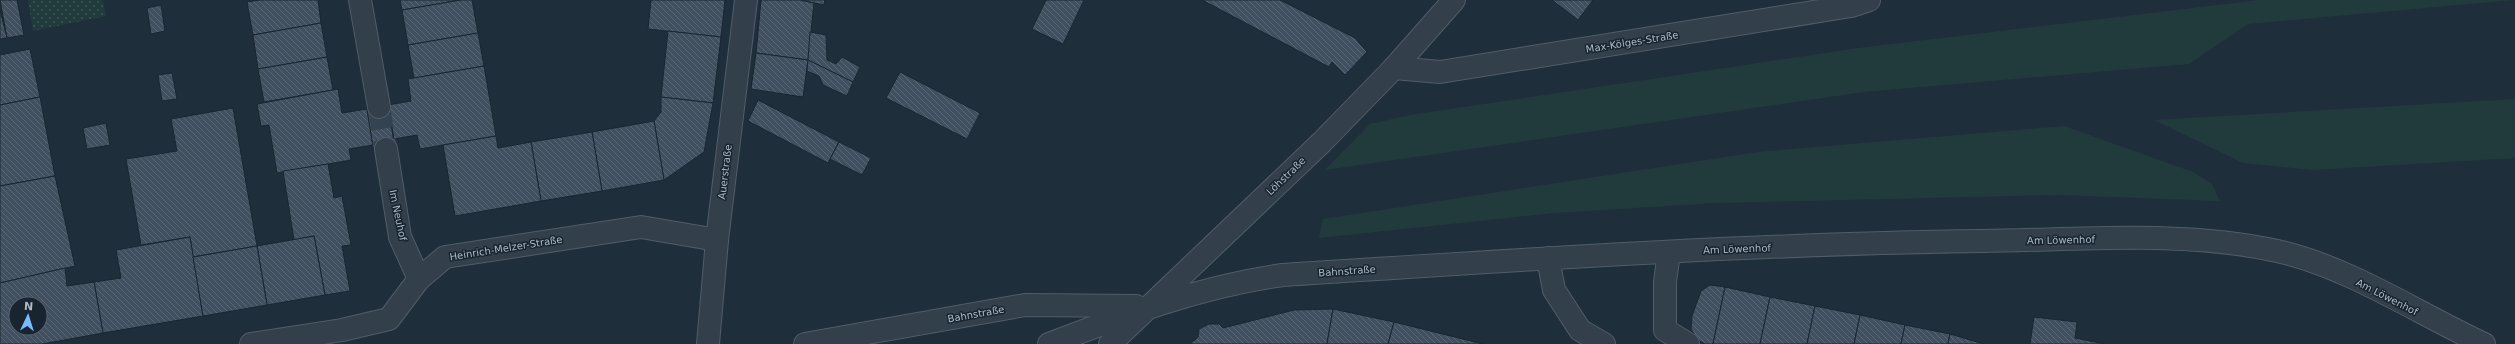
<svg xmlns="http://www.w3.org/2000/svg" width="2515" height="344" viewBox="0 0 2515 344" font-family="'DejaVu Sans',sans-serif">
  <style>
    .grass { fill: #213b3c }
    .park { fill: url(#park-dots) }
    .building { fill: url(#building-back-hatch); stroke: #1a2632; fill-rule: evenodd }
    .lines { fill: none; stroke-linecap: round; stroke-linejoin: round }
    .street-tunnel { stroke: #344350; stroke-width: 22; stroke-dasharray: 22 11; stroke-linecap: butt }
    .street-casing { stroke: #515d69; stroke-width: 24 }
    .street { stroke: #333f4b; stroke-width: 22 }
    .labels { text-anchor: middle; dominant-baseline: central; stroke-width: 3; stroke-linejoin: round; paint-order: stroke }
    .street-label { font-size: 10px; fill: #aebac8; stroke: #182430 }
  </style>
  <defs>
    <pattern id="park-dots" width="8" height="8" patternUnits="userSpaceOnUse"><rect width="8" height="8" fill="#213b3c"/><path d="M2 2h.1M6 6h.1" fill="none" stroke="#3f5557" stroke-width="1.8" stroke-linecap="round"/></pattern>
    <pattern id="building-back-hatch" width="6" height="6" patternUnits="userSpaceOnUse"><rect width="6" height="6" fill="#405060"/><path d="M-1 5l2 2M0 0l6 6M5-1l2 2" fill="none" stroke="#596775"/></pattern>
  </defs>
  <rect width="100%" height="100%" fill="#1f2e3b"/>
  <!-- grass -->
  <g class="grass">
    <path d="M2259,0h255l-266,24 -59,40 -325,28 -539,78 45,-46 40,-9 448,-67z"/>
    <path d="M2515,99v59l-203,12 -69,-7 -89,-43z"/>
    <path d="M2064,126l129,46 19,12 8,17 -161,-6 -344,8 -161,10 -235,25 4,-19 435,-67z"/>
  </g>
  <!-- park -->
  <path class="park" d="M28,0h75l3,16 -73,15z"/>
  <!-- building -->
  <g class="building">
    <path d="M0,0h17l7,35 -17,3z"/>
    <path d="M260,0h58l3,23 -68,12 -6,-33z"/>
    <path d="M400,0h61l-59,10z"/>
    <path d="M461,0h11l6,33 -70,12 -6,-35z"/>
    <path d="M651,0h74l-4,37 -73,-8z"/>
    <path d="M761,0h40l13,3 -6,57 -52,-7z"/>
    <path d="M801,0h24l-1,5z"/>
    <path d="M1046,0h38l-21,44 -31,-15z"/>
    <path d="M1202,0h78l75,38 12,14 -22,23 -13,-13 -3,5z"/>
    <path d="M1552,0h41l-15,20z"/>
    <path d="M161,5l4,26 -14,3 -4,-26z"/>
    <path d="M0,10l7,28 -7,1z"/>
    <path d="M321,23l6,34 -69,12 -5,-34z"/>
    <path d="M668,31l53,6 -8,66 -52,-6z"/>
    <path d="M810,32l16,3 1,25 9,4 6,-7 18,10 -7,15 -45,-22z"/>
    <path d="M478,33l6,33 -70,12 -6,-33z"/>
    <path d="M30,49l10,48 -40,8v-50z"/>
    <path d="M756,53l52,7 -5,37 -52,-8z"/>
    <path d="M327,57l6,33 -69,12 -6,-33z"/>
    <path d="M808,60l45,22 -6,14 -24,-11 -4,-9 -12,-5z"/>
    <path d="M484,66l12,70 -76,13 -3,-14 -23,4 -6,-34 23,-4 -3,-22z"/>
    <path d="M900,72l80,41 -13,26 -81,-41z"/>
    <path d="M172,73l5,26 -15,2 -4,-26z"/>
    <path d="M338,89l4,24 25,-4 6,36 -24,4 2,11 -74,13 -8,-48 -8,1 -4,-22z"/>
    <path d="M40,97l15,79 -55,10v-81z"/>
    <path d="M661,97l52,6 -9,49 -40,28 -10,-59 7,-9z"/>
    <path d="M758,100l81,42 -11,21 -80,-42z"/>
    <path d="M388,105l7,44 -21,4 -7,-44z"/>
    <path d="M233,108l24,138 -64,11 -3,-20 -49,8 -15,-86 51,-8 -6,-32z"/>
    <path d="M654,121l10,59 -62,11 -10,-59z"/>
    <path d="M106,123l4,22 -23,4 -4,-21z"/>
    <path d="M592,132l10,59 -61,10 -10,-59z"/>
    <path d="M496,136l2,12 33,-6 10,59 -86,15 -12,-71z"/>
    <path d="M839,142l32,16 -9,17 -32,-16z"/>
    <path d="M328,164l6,34 8,-2 9,49 -9,1 8,45 -25,4 -11,-59 -20,4 -11,-69z"/>
    <path d="M55,176l20,90 -75,17v-97z"/>
    <path d="M314,236l11,59 -58,10 -10,-59z"/>
    <path d="M190,237l13,79 -100,17 -9,-51 27,-4 -5,-28z"/>
    <path d="M257,246l10,59 -64,11 -10,-59z"/>
    <path d="M65,268l2,18 27,-4 9,51 -61,11h-42v-61zM16,304h24v24h-24z"/>
    <path d="M1710,285l15,2 -12,57h-8l-7,-4 -7,-11 1,-13 9,-25z"/>
    <path d="M1725,287l45,10 -10,47h-47z"/>
    <path d="M1770,297l45,9 -8,38h-47z"/>
    <path d="M1815,306l45,9 -6,29h-47z"/>
    <path d="M1333,309l-6,35h-137l8,-7 1,-8 10,-5h10l4,4 71,-18z"/>
    <path d="M1333,309l61,13 -6,22h-61z"/>
    <path d="M1860,315l45,10 -4,19h-47z"/>
    <path d="M2034,317l43,5 -2,16 30,6h-75z"/>
    <path d="M1394,322l89,22h-95z"/>
    <path d="M1905,325l45,9 -2,10h-47z"/>
    <path d="M1950,334l34,10h-36z"/>
  </g>
  <g class="lines">
    <!-- street-tunnel -->
    <path class="street-tunnel" d="M379,107l7,42"/>
    <!-- street casing -->
    <g class="street-casing">
      <g id="street">
        <path d="M360,0l19,107"/>
        <path d="M1394,68l46,4 411,-66 18,-6"/>
        <path d="M386,149l14,88 19,42"/>
        <path d="M1669,252l-4,30v48l23,14"/>
        <path d="M1548,258l6,32 26,40 24,14"/>
        <path d="M251,344l91,-14 47,-11 30,-40 26,-22 196,-30 76,13"/>
        <path d="M708,344l9,-104 29,-240"/>
        <path d="M805,344l220,-39 111,1"/>
        <path d="M1049,344c76,-29 153,-58 234,-69 233,-15 466,-31 700,-34 97,-1 199,-11 294,10 72,16 140,62 207,93"/>
        <path d="M1110,344l212,-202 72,-74 60,-68"/>
      </g>
    </g>
    <!-- street -->
    <use href="#street" class="street"/>
  </g>
  <g class="labels">
    <!-- street labels -->
    <g class="street-label">
      <text transform="translate(1632 42) rotate(-9)">Max-Kölges-Straße</text>
      <text transform="translate(725 172) rotate(-83)">Auerstraße</text>
      <text transform="translate(1286 176) rotate(-44)">Löhstraße</text>
      <text transform="translate(398 215) rotate(78)">Im Neuhof</text>
      <text transform="translate(2061 240) rotate(-1)">Am Löwenhof</text>
      <text transform="translate(506 248) rotate(-9)">Heinrich-Melzer-Straße</text>
      <text transform="translate(1737 249) rotate(-2)">Am Löwenhof</text>
      <text transform="translate(1347 271) rotate(-4)">Bahnstraße</text>
      <text transform="translate(2387 297) rotate(27)">Am Löwenhof</text>
      <text transform="translate(976 314) rotate(-10)">Bahnstraße</text>
    </g>
  </g>
  <!-- north arrow -->
  <g transform="translate(28 316) rotate(4)"><circle r="19" fill="#182430" stroke="#54606d"/>
  <path d="M0-3L7 15L0 10L-7 15Z" fill="#7bbaff"/>
  <text y="-6" font-size="11" font-weight="bold" text-anchor="middle" fill="#aebac8">N</text>
  </g>
</svg>
